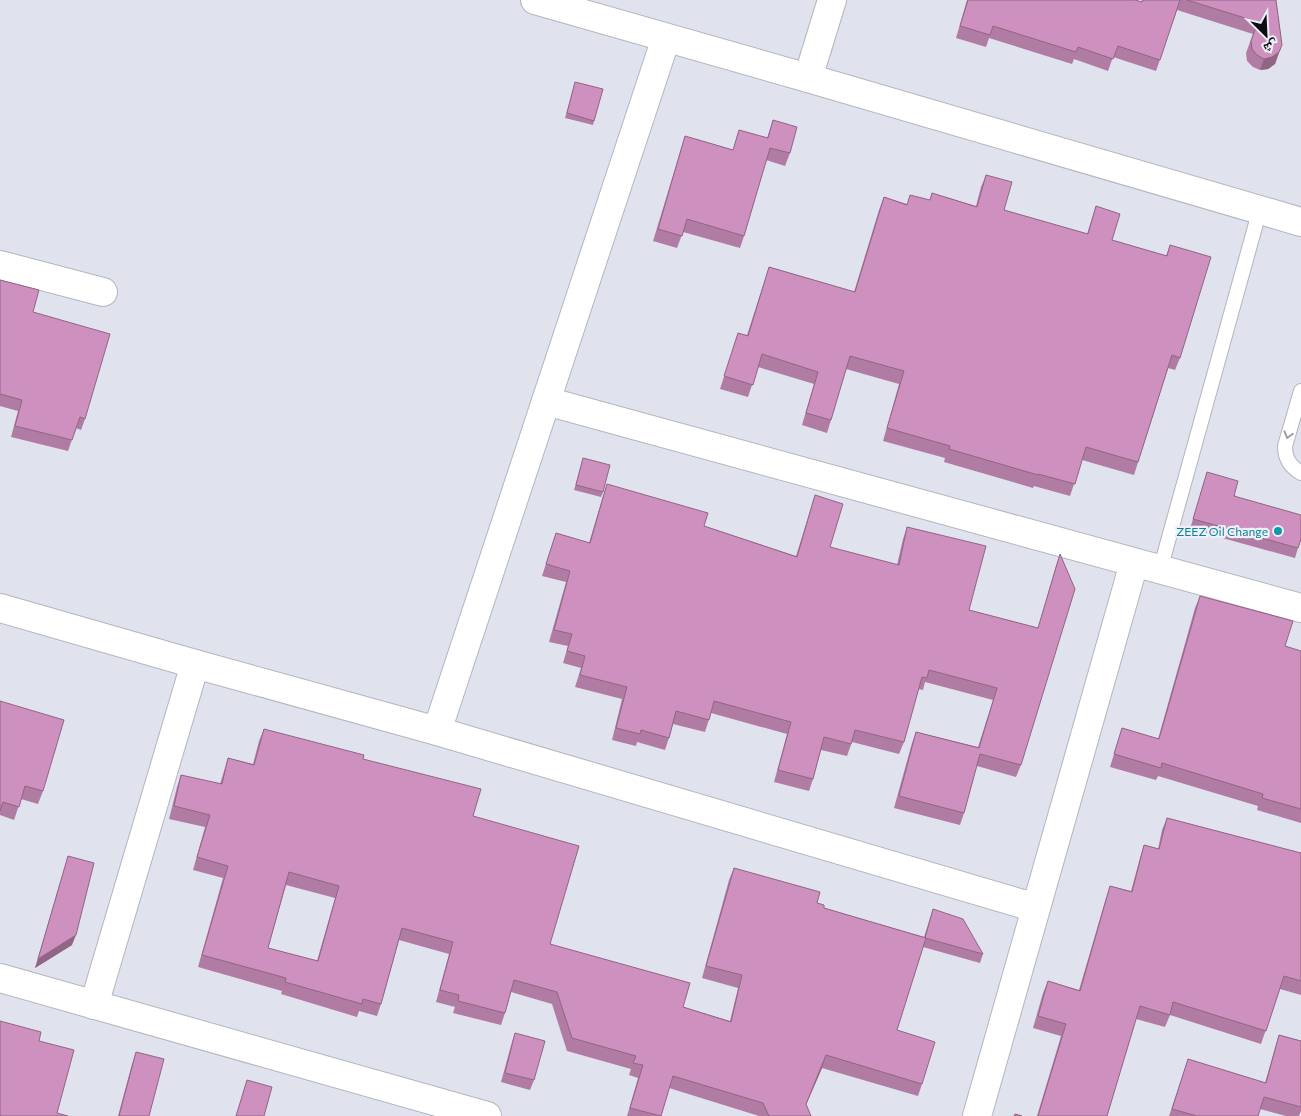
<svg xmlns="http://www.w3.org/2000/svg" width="1301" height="1116" viewBox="0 0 1301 1116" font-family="Commissioner,'Noto Naskh Arabic',sans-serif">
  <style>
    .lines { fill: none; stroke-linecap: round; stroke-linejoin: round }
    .service-casing { stroke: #b3b5bf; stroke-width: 16 }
    .minor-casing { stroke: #b3b5bf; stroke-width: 30 }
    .service { stroke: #fff; stroke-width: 14 }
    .minor { stroke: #fff; stroke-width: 28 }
    .wall { fill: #b17ca3; fill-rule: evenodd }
    .shaded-wall { fill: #906585 }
    .building { fill: #ce90be; stroke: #906585; fill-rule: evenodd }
    .oneway { stroke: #9e9fa0 }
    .culture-dot { fill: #0f9aa8; stroke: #edeffa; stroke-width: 2 }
    .labels { text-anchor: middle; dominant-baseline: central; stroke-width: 4.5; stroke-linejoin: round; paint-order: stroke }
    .culture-label { font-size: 12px; fill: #0d838f; stroke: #edeffa; text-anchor: end }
  </style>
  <rect width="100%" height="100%" fill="#e0e2ed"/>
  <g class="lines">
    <!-- service casing -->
    <g class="service-casing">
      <g id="service">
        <path d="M1301,391l-16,55c0,13 5,20 16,27"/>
        <path d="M1160,570l100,-361"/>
      </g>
    </g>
    <!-- minor casing -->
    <g class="minor-casing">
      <g id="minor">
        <path d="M535,0l273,78 493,144"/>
        <path d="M808,78l24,-78"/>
        <path d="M0,265l103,27"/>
        <path d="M546,401l755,207"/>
        <path d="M0,608l195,56 242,67 599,177"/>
        <path d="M437,731l229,-693"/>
        <path d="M0,978l487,138"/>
        <path d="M94,1005l101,-341"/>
        <path d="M977,1116l157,-553"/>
      </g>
    </g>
    <!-- service -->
    <use href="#service" class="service"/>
    <!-- minor -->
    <use href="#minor" class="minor"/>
  </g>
  <!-- wall -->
  <g class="wall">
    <path d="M967,0h168l6,2 1,-2h134l6,45 -7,19 -7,5 -8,1 -7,-3 -6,-6 -1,-8 7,-19 -76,-24 -21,61 -43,-14 -5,14 -34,-12 -2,5 -83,-26 -3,9 -30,-9z"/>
    <path d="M575,82l19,39 -1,4 -28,-7z"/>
    <path d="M773,120l17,33 -5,13 -19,-6 -22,76 -4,12 -57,-16 -6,16 -24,-7 28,-92 4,-13 48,14 6,-20 28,8z"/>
    <path d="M986,175l18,35 83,24 9,-28 16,34 54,16 4,-11 10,113 -5,12 -7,-2 -34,107 -52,-15 -12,36 -36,-10 -1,2 -89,-26 1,-4 -62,-17 16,-57 -53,-15 -15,51 -4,13 -25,-8 12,-41 -56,-17 -10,30 -28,-8 18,-56 9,2 22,-68 85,25 25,-82 5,-13 23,7 23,-4 2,-7 44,13 5,-19z"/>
    <path d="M0,280l33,32 52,107 -4,11 -5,-2 -8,23 -57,-14 7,-26 -18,-5z"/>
    <path d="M583,458l20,34 -2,5 -27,-7z"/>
    <path d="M1207,472l91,76 -3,10 -105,-29z"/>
    <path d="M607,484l97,42 92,30 19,-61 15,52 67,18 6,-26 4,-12 62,83 69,18 18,-62 4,-12 -39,211 -5,12 -39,-11 -13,47 -4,12 -66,-17 18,-65 4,-11 62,15 15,-47 -68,-18 -2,8 -5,-1 -14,53 -5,12 -47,-12 -5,14 -26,-6 -8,29 -4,12 -35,-9 13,-48 -76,-21 -6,19 -32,-8 -4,14 -4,12 -28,-8 -1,4 -24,-6 10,-41 -47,-12 6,-19 -18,-5 5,-17 -19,-4 17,-60 -24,-6 14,-43 33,10 14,-47z"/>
    <path d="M1200,596l85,50 16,5v172l-44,-13 1,-4 -100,-30 -2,4 -46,-13 12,-39 36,11 37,-131z"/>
    <path d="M0,701l43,90 -5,13 -17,-5 -7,21 -14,-5z"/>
    <path d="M264,729l99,30 110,57 77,128 133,63 47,14 8,-33 -36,-10 27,-98 5,-12 83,35 7,5 100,29 9,-28 50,45 -3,9 -57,-16 -26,83 25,54 -4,12 -96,-28 -16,37 5,11h-52l-90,-28 -8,28h-34l11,-38 -9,-3 2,-6 -64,-18 -15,-47 -41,-12 -6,21 -4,12 -48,-12 2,-6 -19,-5 13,-48 -50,-14 -18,64 -4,12 -18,-5 -2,6 -76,-23 1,-3 -84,-24 25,-89 -30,-8 12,-43 -36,-8 8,-32 4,-12 39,9 8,-26 25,6 6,-23zM286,885l49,13 -18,63 -49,-13z"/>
    <path d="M1167,818l134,35v142l-21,-6 -19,55 -91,-29 -5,12 -29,-8 -29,97h-70l24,-80 -28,-8 10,-35 5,-12 31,9 27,-92 4,-12 21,5 9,-33 4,-13 14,4 4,-19z"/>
    <path d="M68,856l4,89 -37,23 30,-102z"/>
    <path d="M515,1033l19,47 -4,10 -29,-8 11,-40z"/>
    <path d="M1279,1035l22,6v70l-2,5h-13l-26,-7 -2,7h-89l19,-57 77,24 10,-35z"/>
    <path d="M136,1052l13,64h-31l14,-52z"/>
    <path d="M247,1080l17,36h-28z"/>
  </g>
  <!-- shaded-wall -->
  <g class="shaded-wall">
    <path d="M1279,52l-4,12 -7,5 -8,1 4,-11z"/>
    <path d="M76,935l-4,10 -37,23 3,-9z"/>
    <path d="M826,1055l-4,13 -21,48 5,-12z"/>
  </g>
  <!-- building -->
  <g class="building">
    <path d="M968,0h167l7,2 1,-2h37l-20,60 -42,-14 -5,13 -35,-12 -2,5 -83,-26 -3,9 -30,-9z"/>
    <path d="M1187,0h89l6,45 -3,7 -7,5 -8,2 -7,-4 -5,-6 -1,-8 7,-19z"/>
    <path d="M575,82l28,7 -9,32 -27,-8z"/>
    <path d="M773,120l24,7 -7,26 -20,-5 -26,88 -57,-17 -5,17 -24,-7 27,-93 48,14 6,-20 29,8z"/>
    <path d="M986,175l26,7 -8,28 84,24 8,-28 24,8 -8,26 55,16 3,-11 41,12 -31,101 -8,-3 -34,107 -52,-15 -11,37 -37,-10v1l-89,-26 1,-3 -63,-18 17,-57 -54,-15 -19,64 -25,-7 12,-41 -56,-18 -9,31 -29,-9 14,-43 10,3 21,-69 86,25 29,-95 23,8 3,-10 20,5 2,-7 45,14z"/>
    <path d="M0,280l39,10 -6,22 77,22 -25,85 -5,-2 -8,23 -57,-14 7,-26 -22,-6z"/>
    <path d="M583,458l27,7 -7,27 -27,-7z"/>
    <path d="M1207,472l31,9 -4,15 67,19v24l-3,9 -105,-29z"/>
    <path d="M607,484l101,29 -4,13 93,31 18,-62 28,9 -13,43 69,18 8,-38 79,19 -17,64 69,18 22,-74 15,35 -54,176 -41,-11 -16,59 -65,-17 17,-64 63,16 18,-60 -68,-18 -2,8 -5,-1 -18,65 -49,-12 -4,14 -27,-7 -11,42 -35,-9 13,-48 -77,-21 -5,19 -33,-9 -7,27 -28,-8 -1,4 -24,-6 11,-41 -47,-12 5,-19 -18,-5 5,-17 -18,-4 16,-59 -24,-7 10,-31 34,10z"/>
    <path d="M1200,596l93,25 -8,25 16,5v158l-39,-11 1,-4 -101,-31 -1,5 -47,-14 8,-26 37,11z"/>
    <path d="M0,701l64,19 -21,71 -18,-5 -6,21 -16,-5 -3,9z"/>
    <path d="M264,729l100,26 -1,4 118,30 -8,27 106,30 -29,98 140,39 -7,24 48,15 11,-47 -36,-9 28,-98 86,24 -3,11 7,2v3l102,30 -29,92 38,12 -13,42 -96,-29 -20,49 5,12h-42l-6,-13 -90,-27 -12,40 -31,-8 13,-43 -10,-2 3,-7 -64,-18 -15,-46 -43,-12 -9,33 -47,-12 1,-6 -19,-5 13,-48 -51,-14 -21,76 -18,-5 -1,5 -77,-22 1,-4 -84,-23 26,-89 -31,-9 13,-42 -36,-9 7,-31 41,9 6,-26 26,7zM289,872l50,14 -21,75 -50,-13z"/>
    <path d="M1167,818l134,35v128l-17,-5 -18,55 -93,-29 -3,13 -30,-9 -33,110h-69l28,-92 -28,-8 10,-35 32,10 30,-105 22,6 12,-47 15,4z"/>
    <path d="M68,856l26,7 -18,72 -38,24z"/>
    <path d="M933,909l30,10 20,35 -58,-16z"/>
    <path d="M0,1021l41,11 -2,9 35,9 -17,63 11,3h-68z"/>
    <path d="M515,1033l30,8 -11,39 -29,-7z"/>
    <path d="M1279,1035l22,6v66l-37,-10 -6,19h-61l-25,-7 16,-50 78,24z"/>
    <path d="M136,1052l28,7 -15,57h-30z"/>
    <path d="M247,1080l25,7 -8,29h-28z"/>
    <path d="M1015,1114l7,2h-8z"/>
  </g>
  <!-- one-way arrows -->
  <defs><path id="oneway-chevron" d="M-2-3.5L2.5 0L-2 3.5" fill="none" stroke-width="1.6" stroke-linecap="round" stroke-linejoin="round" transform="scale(1.25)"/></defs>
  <use class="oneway" href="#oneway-chevron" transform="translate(1288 435) rotate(106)"/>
  <!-- markers -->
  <circle class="culture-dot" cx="1278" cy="531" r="5"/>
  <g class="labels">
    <!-- culture labels -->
    <g class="culture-label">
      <text x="1268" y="531">ZEEZ Oil Change</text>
    </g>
  </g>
  <!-- north arrow -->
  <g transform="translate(1266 35) rotate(156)" stroke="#edeffa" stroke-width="4" paint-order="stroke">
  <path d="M0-4L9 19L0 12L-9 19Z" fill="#0d0e11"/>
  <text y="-8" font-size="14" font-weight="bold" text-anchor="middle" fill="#0d0e11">ش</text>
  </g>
</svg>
